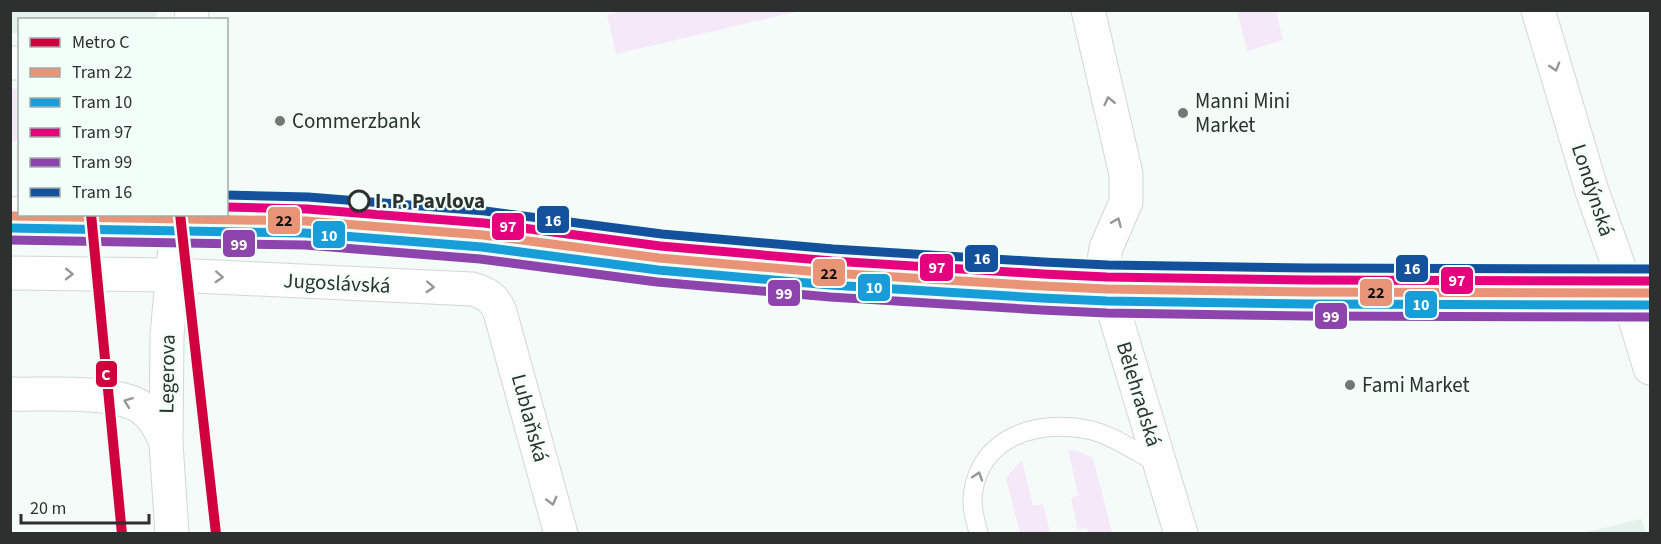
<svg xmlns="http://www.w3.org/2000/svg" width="1661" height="544" viewBox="0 0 1661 544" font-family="'Source Sans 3',sans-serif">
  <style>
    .built { fill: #e4f2eb }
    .green { fill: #f5e9f9 }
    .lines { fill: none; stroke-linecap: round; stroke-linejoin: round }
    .lane-casing { stroke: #d2d7d5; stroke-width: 20 }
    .street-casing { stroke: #d2d7d5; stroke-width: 35 }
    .secondary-casing { stroke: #d2d7d5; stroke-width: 35 }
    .lane { stroke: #fefefe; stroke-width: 18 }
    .street { stroke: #fefefe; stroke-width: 33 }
    .secondary { stroke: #fefefe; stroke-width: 33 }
    .tram-1-casing { stroke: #f2fef8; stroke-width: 14 }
    .tram-2-casing { stroke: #f2fef8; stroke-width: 14 }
    .tram-3-casing { stroke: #f2fef8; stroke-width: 14 }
    .tram-4-casing { stroke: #f2fef8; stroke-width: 14 }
    .tram-5-casing { stroke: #f2fef8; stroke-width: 14 }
    .tram-1 { stroke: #e99377; stroke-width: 9 }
    .tram-2 { stroke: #179ed8; stroke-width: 9 }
    .tram-3 { stroke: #e5007d; stroke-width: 9 }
    .tram-4 { stroke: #8e44ad; stroke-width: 9 }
    .tram-5 { stroke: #13519c; stroke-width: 9 }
    .metro-1-casing { stroke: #f2fef8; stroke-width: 15 }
    .metro-1 { stroke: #cf003d; stroke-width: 10 }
    .oneway { stroke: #959896 }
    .poi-dot { fill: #727875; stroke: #f2fef8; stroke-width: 2 }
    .stop-dot { fill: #f2fef8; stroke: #2c312f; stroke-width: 3 }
    .labels { text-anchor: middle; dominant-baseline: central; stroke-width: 4.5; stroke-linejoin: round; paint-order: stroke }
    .poi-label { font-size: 21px; fill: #2c312f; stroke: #f2fef8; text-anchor: start }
    .street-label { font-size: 21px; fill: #2c312f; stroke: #f2fef8 }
    .stop-label { font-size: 21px; font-weight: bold; fill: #2c312f; stroke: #f2fef8; text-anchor: start }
    .line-badge { stroke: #f2fef8; stroke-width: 2 }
    .badge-label { font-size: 16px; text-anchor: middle; font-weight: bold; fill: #fff }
    .pale-badge-label { font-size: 16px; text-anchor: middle; font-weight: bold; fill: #111 }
  </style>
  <rect width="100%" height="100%" fill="#f5fbf8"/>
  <!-- built -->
  <g class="built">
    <path d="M10,11l1,-1 146,1 -1,8 -136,1 -1,13h-8z"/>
    <path d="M1641,519l5,14h-65l14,-3z"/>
  </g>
  <!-- green -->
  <g class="green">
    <path d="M626,10h173v1l-183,43 -9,-39z"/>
    <path d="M1237,11h39l7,29 -36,11z"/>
    <path d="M11,88l8,1v52h-8z"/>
    <path d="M1068,449l12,3 13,6 19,75h-23l-2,-5 -9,2 -7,-32 7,-3z"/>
    <path d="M1022,461l11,45 10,-2 7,29h-30l-14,-54 7,-10z"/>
  </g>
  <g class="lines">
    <!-- lane casing -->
    <g class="lane-casing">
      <g id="lane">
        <path d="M10,206h10"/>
        <path d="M226,209c90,3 179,7 268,17 57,7 113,16 171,22 146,14 292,21 439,30"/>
        <path d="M979,534c-4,-14 -8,-27 -6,-41 8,-58 67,-74 117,-63 25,6 47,23 70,34"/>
      </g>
    </g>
    <!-- street casing -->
    <g class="street-casing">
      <g id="street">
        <path d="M1538,10l54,181 28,79 30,98"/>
        <path d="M10,63h10"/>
        <path d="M173,275l299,14c14,4 23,9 28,23l61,222"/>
        <path d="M1104,278l546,4"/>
        <path d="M10,394c33,1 103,-4 129,12 14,8 21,23 27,37"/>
      </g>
    </g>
    <!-- secondary casing -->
    <g class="secondary-casing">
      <g id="secondary">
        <path d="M1088,10l38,164v28l-20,46 -3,19 1,11 77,256"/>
        <path d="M191,20l1,-10"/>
        <path d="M10,273l163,2"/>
        <path d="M172,534l-6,-91 1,-108 11,-121"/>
      </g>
    </g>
    <!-- lane -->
    <use href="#lane" class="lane"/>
    <!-- street -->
    <use href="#street" class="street"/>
    <!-- secondary -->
    <use href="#secondary" class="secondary"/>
    <!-- tram-1 casing -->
    <g class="tram-1-casing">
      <path id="tram-1" d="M10,216l296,5 177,14 176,23 172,15 211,13 65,3 201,3 342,1"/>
    </g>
    <!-- tram-2 casing -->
    <g class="tram-2-casing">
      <path id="tram-2" d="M10,228l295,5 177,14 176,23 172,15 211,13 66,3 201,3 342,1"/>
    </g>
    <!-- tram-3 casing -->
    <g class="tram-3-casing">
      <path id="tram-3" d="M226,207l81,2 177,14 176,23 172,15 211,13 64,3 201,3 342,1"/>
    </g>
    <!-- tram-4 casing -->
    <g class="tram-4-casing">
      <path id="tram-4" d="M10,240l295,5 175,14 177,23 173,15 211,13 66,3 201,3 342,1"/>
    </g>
    <!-- tram-5 casing -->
    <g class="tram-5-casing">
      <path id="tram-5" d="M226,195l82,2 177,14 177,23 171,15 210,13 65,3 200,3 342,1"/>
    </g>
    <!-- tram-1 -->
    <use href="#tram-1" class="tram-1"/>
    <!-- tram-2 -->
    <use href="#tram-2" class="tram-2"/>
    <!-- tram-3 -->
    <use href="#tram-3" class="tram-3"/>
    <!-- tram-4 -->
    <use href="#tram-4" class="tram-4"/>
    <!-- tram-5 -->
    <use href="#tram-5" class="tram-5"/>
    <!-- metro-1 casing -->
    <g class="metro-1-casing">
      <g id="metro-1">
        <path d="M91,214l31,320"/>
        <path d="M180,214l36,320"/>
      </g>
    </g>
    <!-- metro-1 -->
    <use href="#metro-1" class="metro-1"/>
  </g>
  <!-- one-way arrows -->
  <defs><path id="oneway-chevron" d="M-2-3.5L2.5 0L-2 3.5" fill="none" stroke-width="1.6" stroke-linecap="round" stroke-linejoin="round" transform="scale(1.5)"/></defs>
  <g class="oneway">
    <use href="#oneway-chevron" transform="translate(1555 67) rotate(73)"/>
    <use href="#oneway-chevron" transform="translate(1109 101) rotate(-103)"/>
    <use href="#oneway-chevron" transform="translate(1117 222) rotate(-67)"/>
    <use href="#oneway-chevron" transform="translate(69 274) rotate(1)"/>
    <use href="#oneway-chevron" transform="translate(219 277) rotate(3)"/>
    <use href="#oneway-chevron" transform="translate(430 287) rotate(3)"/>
    <use href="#oneway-chevron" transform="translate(128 402) rotate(-159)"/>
    <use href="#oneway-chevron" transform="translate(978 476) rotate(-72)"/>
    <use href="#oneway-chevron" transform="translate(552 501) rotate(75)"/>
  </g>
  <!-- markers -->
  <g class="poi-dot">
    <circle cx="1183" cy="113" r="6"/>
    <circle cx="280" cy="121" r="6"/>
    <circle cx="1350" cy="385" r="6"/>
  </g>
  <circle class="stop-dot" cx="359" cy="201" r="10"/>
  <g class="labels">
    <!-- poi labels -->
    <g class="poi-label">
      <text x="1195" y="101">Manni Mini<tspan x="1195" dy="24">Market</tspan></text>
      <text x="292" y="121">Commerzbank</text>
      <text x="1362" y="385">Fami Market</text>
    </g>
    <!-- street labels -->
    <g class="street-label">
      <text transform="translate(1593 190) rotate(72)">Londýnská</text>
      <text transform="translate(337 283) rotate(3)">Jugoslávská</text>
      <text transform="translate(167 374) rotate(-89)">Legerova</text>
      <text transform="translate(1139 394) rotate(73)">Bělehradská</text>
      <text transform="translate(530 418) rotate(75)">Lublaňská</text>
    </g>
    <!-- stop labels -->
    <g class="stop-label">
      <text x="375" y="201">I. P. Pavlova</text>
    </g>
  </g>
  <g class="line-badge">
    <rect x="536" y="205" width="34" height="29" rx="6" fill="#13519c"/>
    <rect x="267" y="206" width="34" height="29" rx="6" fill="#e99377"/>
    <rect x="491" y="212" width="34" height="29" rx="6" fill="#e5007d"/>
    <rect x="312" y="220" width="34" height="29" rx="6" fill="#179ed8"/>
    <rect x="222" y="229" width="34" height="29" rx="6" fill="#8e44ad"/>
    <rect x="964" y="244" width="35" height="29" rx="6" fill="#13519c"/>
    <rect x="919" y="253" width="35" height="29" rx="6" fill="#e5007d"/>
    <rect x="1395" y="254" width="34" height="29" rx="6" fill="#13519c"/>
    <rect x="812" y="258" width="34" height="29" rx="6" fill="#e99377"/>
    <rect x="1440" y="266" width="34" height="29" rx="6" fill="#e5007d"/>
    <rect x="857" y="273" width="34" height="29" rx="6" fill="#179ed8"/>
    <rect x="1359" y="278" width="34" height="29" rx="6" fill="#e99377"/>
    <rect x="767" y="279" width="34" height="28" rx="6" fill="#8e44ad"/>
    <rect x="1404" y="290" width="34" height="29" rx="6" fill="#179ed8"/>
    <rect x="1314" y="302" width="34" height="28" rx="6" fill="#8e44ad"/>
    <rect x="95" y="360" width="23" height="28" rx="6" fill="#cf003d"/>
  </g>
  <g class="badge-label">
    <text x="553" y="226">16</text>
    <text x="508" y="232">97</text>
    <text x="329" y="241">10</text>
    <text x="239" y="250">99</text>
    <text x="982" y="264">16</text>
    <text x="937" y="273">97</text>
    <text x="1412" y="274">16</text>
    <text x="1457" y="286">97</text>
    <text x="874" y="293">10</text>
    <text x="784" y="299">99</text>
    <text x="1421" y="310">10</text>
    <text x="1331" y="322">99</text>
    <text x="106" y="380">C</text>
  </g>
  <g class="pale-badge-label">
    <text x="284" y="226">22</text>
    <text x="829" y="279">22</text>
    <text x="1376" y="298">22</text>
  </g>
  <!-- border -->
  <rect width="1661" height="544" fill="none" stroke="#2c312f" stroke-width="24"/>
  <!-- legend -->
  <rect x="18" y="18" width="210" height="198" fill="#f2fef8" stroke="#a3aca8" stroke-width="1.5"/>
  <rect x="30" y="38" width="30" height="9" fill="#cf003d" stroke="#a3aca8" stroke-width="1.5"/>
  <text x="72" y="48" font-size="18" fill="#2c312f">Metro C</text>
  <rect x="30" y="68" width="30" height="9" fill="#e99377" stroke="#a3aca8" stroke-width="1.5"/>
  <text x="72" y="78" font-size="18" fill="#2c312f">Tram 22</text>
  <rect x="30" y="98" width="30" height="9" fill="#179ed8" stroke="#a3aca8" stroke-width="1.5"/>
  <text x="72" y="108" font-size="18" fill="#2c312f">Tram 10</text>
  <rect x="30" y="128" width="30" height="9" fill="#e5007d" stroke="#a3aca8" stroke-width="1.5"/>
  <text x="72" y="138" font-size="18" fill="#2c312f">Tram 97</text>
  <rect x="30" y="158" width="30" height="9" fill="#8e44ad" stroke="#a3aca8" stroke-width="1.5"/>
  <text x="72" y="168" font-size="18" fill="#2c312f">Tram 99</text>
  <rect x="30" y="188" width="30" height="9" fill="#13519c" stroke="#a3aca8" stroke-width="1.5"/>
  <text x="72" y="198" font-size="18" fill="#2c312f">Tram 16</text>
  <!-- scale -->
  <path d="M21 514v9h128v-9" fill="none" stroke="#2c312f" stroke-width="3"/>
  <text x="30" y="514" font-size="18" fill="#2c312f" stroke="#f2fef8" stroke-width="4.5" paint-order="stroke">20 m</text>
</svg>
